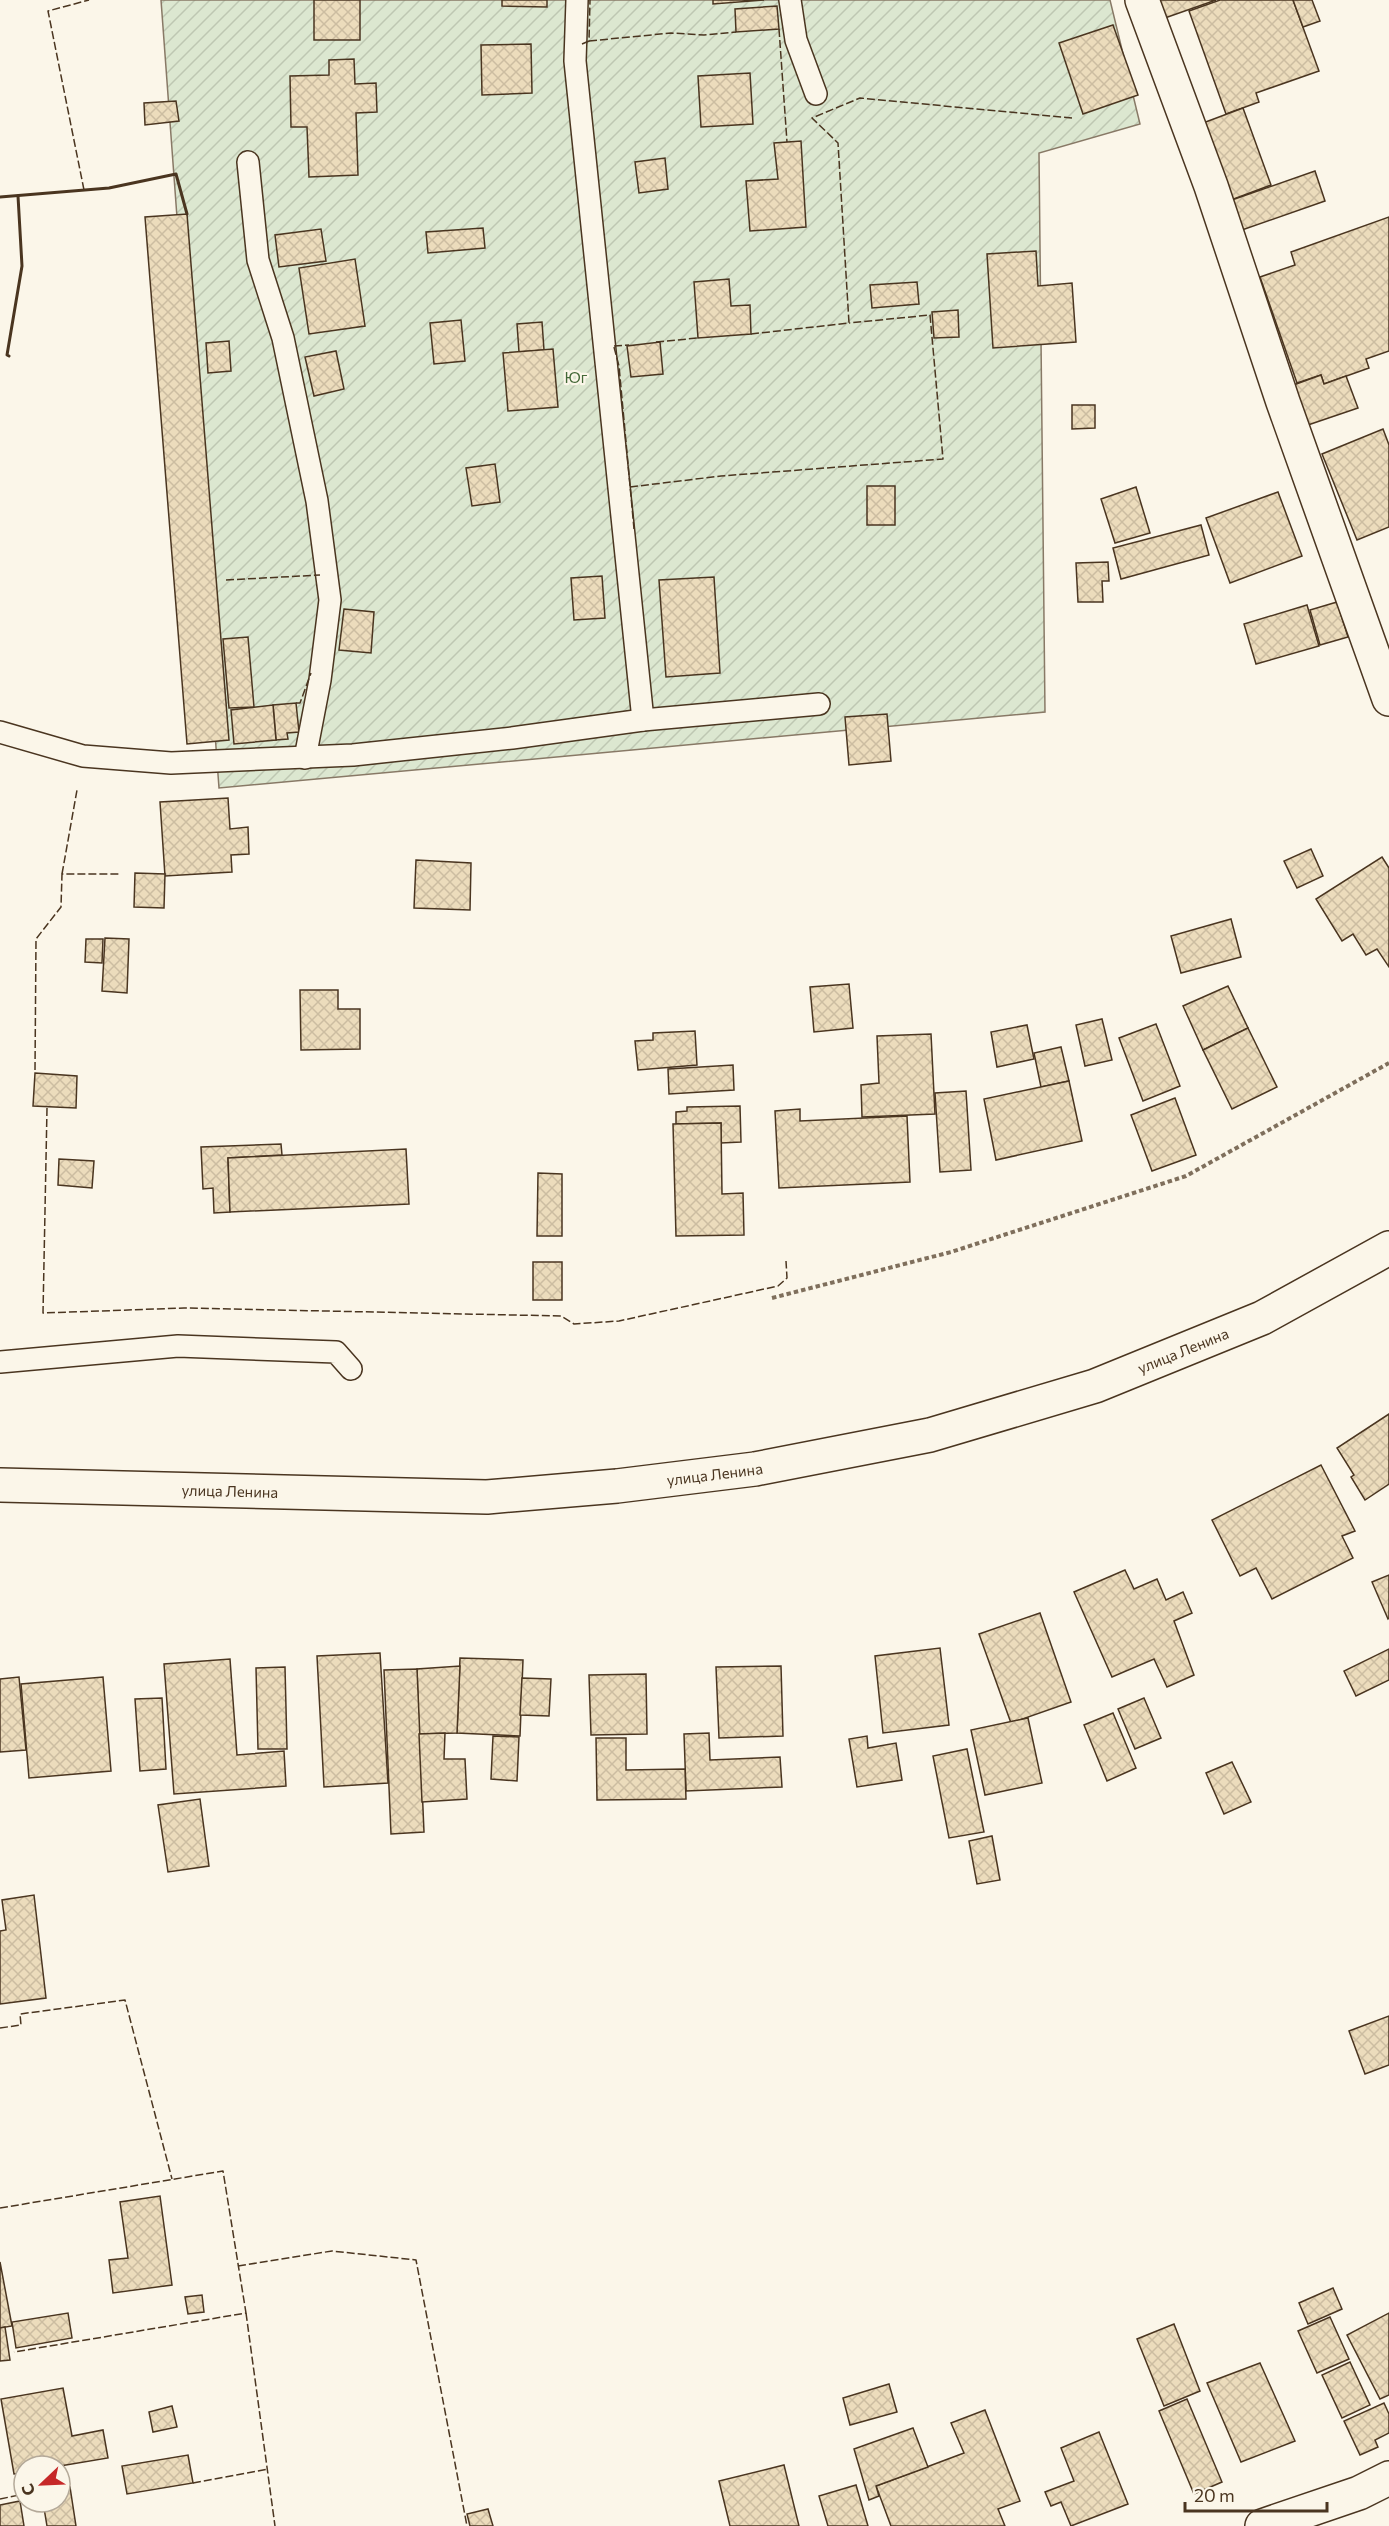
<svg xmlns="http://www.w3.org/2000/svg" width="1389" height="2526" viewBox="0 0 1389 2526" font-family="Commissioner,sans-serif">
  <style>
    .garden { fill: url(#garden-furrows); stroke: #887966; stroke-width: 1.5 }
    .building { fill: url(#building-cross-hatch); stroke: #4a3520; stroke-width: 1.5 }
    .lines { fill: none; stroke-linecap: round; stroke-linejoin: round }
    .service-casing { stroke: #4a3520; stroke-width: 24 }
    .minor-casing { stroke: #4a3520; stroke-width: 36 }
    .primary-casing { stroke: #4a3520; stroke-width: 36 }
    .path { stroke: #7f6f5c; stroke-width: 4; stroke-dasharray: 4.5 3; stroke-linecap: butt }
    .service { stroke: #fbf6e9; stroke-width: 21 }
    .minor { stroke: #fbf6e9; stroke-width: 33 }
    .primary { stroke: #fbf6e9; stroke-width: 33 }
    .fence { stroke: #4a3520; stroke-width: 1.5; stroke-dasharray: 8 3; stroke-linecap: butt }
    .wall { stroke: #4a3520; stroke-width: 3 }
    .labels { text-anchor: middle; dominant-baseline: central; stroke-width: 4.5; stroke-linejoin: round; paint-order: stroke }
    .park-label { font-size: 15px; fill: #436837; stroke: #fbf6e9 }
    .street-label { font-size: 15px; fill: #4a3520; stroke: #fbf6e9 }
  </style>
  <defs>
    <pattern id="garden-furrows" width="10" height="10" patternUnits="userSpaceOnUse" patternTransform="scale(1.5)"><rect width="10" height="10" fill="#dce7d0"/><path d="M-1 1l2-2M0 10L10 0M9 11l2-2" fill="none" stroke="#bec7b2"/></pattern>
    <pattern id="building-cross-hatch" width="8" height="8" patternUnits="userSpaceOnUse" patternTransform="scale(1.5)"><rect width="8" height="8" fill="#ecdcbc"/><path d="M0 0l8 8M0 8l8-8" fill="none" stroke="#ccbda1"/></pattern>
  </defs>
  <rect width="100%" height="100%" fill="#fbf6e9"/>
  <!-- garden -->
  <path class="garden" d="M161,0h949l30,124 -101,29 6,559 -826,76z"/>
  <!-- building -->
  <g class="building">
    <rect x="314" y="0" width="46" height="40"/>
    <path d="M502,0h45v7l-45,-1z"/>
    <path d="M713,0h51l-51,4z"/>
    <path d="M1155,0h61l-54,19z"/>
    <path d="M1220,0h73l26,71 -63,22 3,9 -33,12 -37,-103z"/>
    <path d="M1293,0h19l8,21 -17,6z"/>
    <path d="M777,6l2,23 -43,3 -1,-23z"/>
    <path d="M1113,25l25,70 -55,19 -24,-71z"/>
    <path d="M531,44l1,49 -50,2 -1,-50z"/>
    <path d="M354,59l1,25 21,-1 1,29 -21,1 2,62 -49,2 -2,-50h-16l-1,-51 39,-1v-15z"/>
    <path d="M750,73l3,51 -52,3 -3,-51z"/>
    <path d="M176,101l3,20 -34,4 -1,-22z"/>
    <path d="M1243,108l28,77 -40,15 -28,-77z"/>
    <path d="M801,141l5,86 -56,4 -4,-50 32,-2 -4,-36z"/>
    <path d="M665,158l3,31 -29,4 -4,-31z"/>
    <path d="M1315,171l10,30 -86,30 -10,-30z"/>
    <path d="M187,214l42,526 -42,4 -42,-527z"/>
    <path d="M1389,217v134l-23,8 3,9 -45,16 -3,-9 -24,8 -37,-106 35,-12 -4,-13z"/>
    <path d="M483,228l2,20 -57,5 -2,-21z"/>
    <path d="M321,229l5,32 -47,6 -4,-32z"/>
    <path d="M1036,251l2,35 34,-3 4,59 -83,6 -6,-94z"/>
    <path d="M355,259l10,67 -56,8 -10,-66z"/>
    <path d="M729,279l2,27 19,-1 1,29 -53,4 -4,-56z"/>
    <path d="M917,282l2,22 -47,4 -2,-23z"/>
    <path d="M958,310l1,27 -25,1 -2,-26z"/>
    <path d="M461,320l4,41 -31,3 -4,-41z"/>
    <path d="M542,322l2,28 -25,2 -2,-28z"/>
    <path d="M229,341l2,30 -23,2 -2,-30z"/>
    <path d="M660,342l3,32 -32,3 -4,-31z"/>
    <path d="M553,349l5,58 -50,4 -5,-58z"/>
    <path d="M336,351l8,38 -30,7 -9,-39z"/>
    <path d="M1321,375l3,9 22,-8 12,32 -56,19 -14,-40z"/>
    <path d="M1072,405h23v23l-23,1z"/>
    <path d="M1383,429l6,16v82l-32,13 -35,-86z"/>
    <path d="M495,464l5,38 -28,4 -6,-38z"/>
    <rect x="867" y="486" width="28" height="39"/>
    <path d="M1136,487l14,46 -35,10 -14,-44z"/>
    <path d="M1278,492l24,64 -72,27 -24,-65z"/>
    <path d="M1201,525l8,30 -88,24 -8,-31z"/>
    <path d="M1108,562l1,19h-7l1,21h-25l-2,-39z"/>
    <path d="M602,576l3,42 -31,2 -3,-42z"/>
    <path d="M714,577l6,96 -54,4 -7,-97z"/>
    <path d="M1337,602l11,35 -28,8 -10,-35z"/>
    <path d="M1307,605l12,41 -63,18 -12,-40z"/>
    <path d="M344,609l30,3 -3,41 -32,-3z"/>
    <path d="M248,637l6,70 -25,1 -6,-69z"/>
    <path d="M296,703l3,29 -12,1 1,6 -12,1 -3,-35z"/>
    <path d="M273,705l3,35 -42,4 -3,-34z"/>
    <path d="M887,714l4,47 -42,4 -4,-48z"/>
    <path d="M228,798l2,31 18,-2 1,27 -18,1 1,17 -67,4 -5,-74z"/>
    <path d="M1311,849l12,27 -26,12 -13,-27z"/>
    <path d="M1382,857l7,11v99l-12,-18 -11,6 -13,-21 -11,7 -26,-42z"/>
    <path d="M416,860l55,3 -1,47 -56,-2z"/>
    <path d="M135,873l30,1 -1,34 -30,-1z"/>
    <path d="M1231,919l10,38 -60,16 -10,-37z"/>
    <path d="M105,938l24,1 -2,54 -25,-2z"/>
    <path d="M86,939h17l-1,24 -17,-1z"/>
    <path d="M849,984l4,44 -39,4 -4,-45z"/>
    <path d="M1228,986l20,42 -45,22 -20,-44z"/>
    <path d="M300,990h38v19h22v40l-59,1z"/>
    <path d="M1102,1019l10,41 -27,6 -9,-41z"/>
    <path d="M1156,1024l24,62 -37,15 -24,-63z"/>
    <path d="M1027,1025l7,34 -37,8 -6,-35z"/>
    <path d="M1248,1028l29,59 -45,22 -29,-59z"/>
    <path d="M695,1031l2,34 -59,5 -3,-29 18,-1v-7z"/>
    <path d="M931,1034l4,80 -73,3 -1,-32 18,-2 -2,-47z"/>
    <path d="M1061,1047l8,34 -28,6 -7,-34z"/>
    <path d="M733,1065l1,25 -65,4 -1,-25z"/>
    <path d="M35,1073l42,3 -1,32 -43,-2z"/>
    <path d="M1069,1081l13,60 -86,19 -12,-61z"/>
    <path d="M966,1091l5,79 -31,2 -5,-79z"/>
    <path d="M1175,1098l21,57 -44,16 -21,-56z"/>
    <path d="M740,1106l1,36 -20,1v-20l-45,1v-12l11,-1v-4z"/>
    <path d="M800,1109v12l107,-5 3,66 -131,6 -4,-77z"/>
    <path d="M721,1123l1,71 21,-1 1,42 -68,1 -3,-112z"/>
    <path d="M281,1144l1,11 -54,3 2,54 -16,1 -1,-25 -10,1 -2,-42z"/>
    <path d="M406,1149l3,55 -179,8 -2,-54z"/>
    <path d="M59,1159l35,2 -2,27 -34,-3z"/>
    <path d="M538,1173l24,1v62h-25z"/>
    <rect x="533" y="1262" width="29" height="38"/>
    <path d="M1389,1414v70l-24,16 -14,-23 3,-2 -17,-27z"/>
    <path d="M1321,1465l34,66 -13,5 11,22 -81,41 -16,-31 -16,8 -28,-56z"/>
    <path d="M1125,1570l9,19 23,-10 9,21 17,-8 9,21 -18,8 20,54 -27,12 -13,-28 -42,18 -38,-85z"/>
    <path d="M1389,1575v43l-1,1 -16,-37z"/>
    <path d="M1040,1613l31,89 -60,21 -32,-89z"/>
    <path d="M940,1648l9,77 -66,8 -8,-77z"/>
    <path d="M1389,1649v31l-33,16 -12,-25z"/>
    <path d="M380,1653l8,130 -64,4 -7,-131z"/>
    <path d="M460,1658l63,2 -3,76 -63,-3z"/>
    <path d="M230,1659l7,96 47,-4 2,35 -112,8 -10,-130z"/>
    <path d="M460,1666l-3,67 -38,1 -2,-65z"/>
    <path d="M781,1666l2,70 -64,2 -3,-71z"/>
    <path d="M285,1667l2,82h-29l-2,-81z"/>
    <path d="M417,1669l7,163 -33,2 -7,-164z"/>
    <path d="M646,1674l1,60 -56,1 -2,-60z"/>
    <path d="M19,1677l7,73 -26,2v-73z"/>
    <path d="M103,1677l8,94 -82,7 -8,-94z"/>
    <path d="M522,1678l29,1 -2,37 -29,-1z"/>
    <path d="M162,1698l4,71 -26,2 -5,-72z"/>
    <path d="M1144,1698l17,40 -26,11 -17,-40z"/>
    <path d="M1113,1713l23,55 -29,13 -23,-56z"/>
    <path d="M1028,1718l14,65 -57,12 -14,-65z"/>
    <path d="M445,1733l-1,26h21l2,40 -45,3 -3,-68z"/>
    <path d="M709,1733l1,27 70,-3 2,30 -96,4 -2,-57z"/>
    <path d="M493,1736l26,1 -2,44 -26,-2z"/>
    <path d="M867,1736l1,12 28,-5 6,37 -45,7 -8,-48z"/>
    <path d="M596,1738h30v32l59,-1 1,30 -89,1z"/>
    <path d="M967,1749l17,83 -35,6 -16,-82z"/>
    <path d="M1232,1762l19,40 -27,12 -18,-41z"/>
    <path d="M200,1799l9,67 -41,6 -10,-67z"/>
    <path d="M992,1836l8,44 -23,4 -8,-43z"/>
    <path d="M34,1895l12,103 -46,6v-73l6,-1 -4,-30z"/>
    <path d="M1389,2016v49l-24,9 -16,-43z"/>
    <path d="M160,2196l12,89 -59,8 -4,-33 19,-2 -8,-56z"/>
    <path d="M0,2262l12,64 -12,2z"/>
    <path d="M1333,2288l9,21 -34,15 -9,-21z"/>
    <path d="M202,2295l2,17 -16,2 -3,-17z"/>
    <path d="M68,2313l4,25 -56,10 -4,-26z"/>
    <path d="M1389,2313v82l-9,4 -33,-64z"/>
    <path d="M1330,2317l19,42 -32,14 -19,-42z"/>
    <path d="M1174,2324l26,67 -36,15 -27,-67z"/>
    <path d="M5,2327l5,33 -10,1v-33z"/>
    <path d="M1350,2362l20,43 -28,13 -20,-43z"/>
    <path d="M1260,2363l35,78 -54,21 -34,-79z"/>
    <path d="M889,2384l8,28 -47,13 -7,-27z"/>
    <path d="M63,2388l9,48 31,-6 5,28 -48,8h-36v7l-10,1 -13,-75z"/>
    <path d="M1187,2399l35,83 -28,12 -35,-83z"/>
    <path d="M1384,2403l5,11v19l-14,7 3,7 -18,8 -16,-34z"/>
    <path d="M172,2406l5,21 -24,5 -4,-20z"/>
    <path d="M985,2410l35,91 -22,8 7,17h-114l-15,-40 88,-33 -13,-30z"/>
    <path d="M913,2428l15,39 -52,19 3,10 -10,4 -15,-51z"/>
    <path d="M1099,2432l29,72 -57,22 -10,-24 -10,4 -6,-14 29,-11 -13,-33z"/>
    <path d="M188,2455l5,28 -66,11 -5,-28z"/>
    <path d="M784,2465l15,61h-69l-11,-45z"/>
    <path d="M856,2485l12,41h-40l-9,-30z"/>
    <path d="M70,2487l6,39h-29l-4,-24h17v-14z"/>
    <path d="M20,2501l4,25h-24v-21z"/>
    <path d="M488,2509l5,17h-23l-3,-12z"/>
  </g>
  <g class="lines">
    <!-- service casing -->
    <g class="service-casing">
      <g id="service">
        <path d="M577,0l-2,61 68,659"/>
        <path d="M790,0l6,40 20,54"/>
        <path d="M248,162l10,98 25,78 34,163 13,99 -10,80 -15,78"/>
        <path d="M0,732l83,24 88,7 182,-8 159,-17 131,-18 176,-16"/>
        <path d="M0,1362l178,-16 158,6 15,17"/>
      </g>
    </g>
    <!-- minor casing -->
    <g class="minor-casing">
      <g id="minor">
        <path d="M1142,0l69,186 72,216 106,297"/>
        <path d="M1262,2526l97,-33 30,-15"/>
      </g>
    </g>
    <!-- primary casing -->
    <g class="primary-casing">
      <g id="primary">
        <path id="s1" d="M0,1485l487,12 130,-11 138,-17 175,-34 165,-49 167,-68 127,-70"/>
      </g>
    </g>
    <!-- path -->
    <path class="path" d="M772,1298l179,-46 235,-76 203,-113"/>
    <!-- service -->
    <use href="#service" class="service"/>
    <!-- minor -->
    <use href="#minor" class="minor"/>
    <!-- primary -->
    <use href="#primary" class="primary"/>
    <!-- fence -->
    <g class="fence">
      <path d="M779,29l8,113"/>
      <path d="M589,41l82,-8 33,2 32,-3"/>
      <path d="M582,44l7,-3 1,-41"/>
      <path d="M84,190l-36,-179 41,-11"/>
      <path d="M751,334l98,-11 -11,-180 -26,-25 48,-20 212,20"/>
      <path d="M656,342l42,-4"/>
      <path d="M614,346l15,-1"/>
      <path d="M614,347l5,19 15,163"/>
      <path d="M630,487l91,-11 222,-17 -13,-144 -81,8"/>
      <path d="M226,580l94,-5"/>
      <path d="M296,703h4l11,-30"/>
      <path d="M62,874l15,-84"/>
      <path d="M35,1070l1,-131 25,-32 1,-33h59"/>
      <path d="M47,1108l-4,205 141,-5 377,8 13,8 45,-3 159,-35 9,-8 -1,-17"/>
      <path d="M0,2028l21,-3 -1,-11 105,-14 47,179"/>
      <path d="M0,2208l223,-37 23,142 -232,39"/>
      <path d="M238,2266l94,-15 84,9 51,266"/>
      <path d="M246,2313l29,213"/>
      <path d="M193,2483l75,-14"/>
      <path d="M0,2499l24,-5"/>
    </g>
    <!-- wall -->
    <g class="wall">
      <path d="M0,197l109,-9 67,-14 11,40"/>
      <path d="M9,356l-2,-1 15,-89 -4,-70"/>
    </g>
  </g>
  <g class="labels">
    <!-- park labels -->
    <g class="park-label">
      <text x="576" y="377">Юг</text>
    </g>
    <!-- street labels -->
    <g class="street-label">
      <text stroke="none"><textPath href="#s1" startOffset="1202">улица Ленина</textPath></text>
      <text stroke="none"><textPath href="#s1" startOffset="716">улица Ленина</textPath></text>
      <text stroke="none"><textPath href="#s1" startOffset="230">улица Ленина</textPath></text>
    </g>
  </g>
  <!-- north arrow -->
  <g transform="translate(42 2484) rotate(247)"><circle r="28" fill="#fbf6e9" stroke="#b4a999" stroke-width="1.5"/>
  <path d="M0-4.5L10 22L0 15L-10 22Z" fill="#c62828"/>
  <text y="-9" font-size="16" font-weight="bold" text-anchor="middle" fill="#4a3520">С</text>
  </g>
  <!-- scale -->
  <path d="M1185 2502v9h142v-9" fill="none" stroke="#4a3520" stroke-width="3"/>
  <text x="1194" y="2502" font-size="18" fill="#4a3520" stroke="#fbf6e9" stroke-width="4.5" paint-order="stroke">20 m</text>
</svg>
